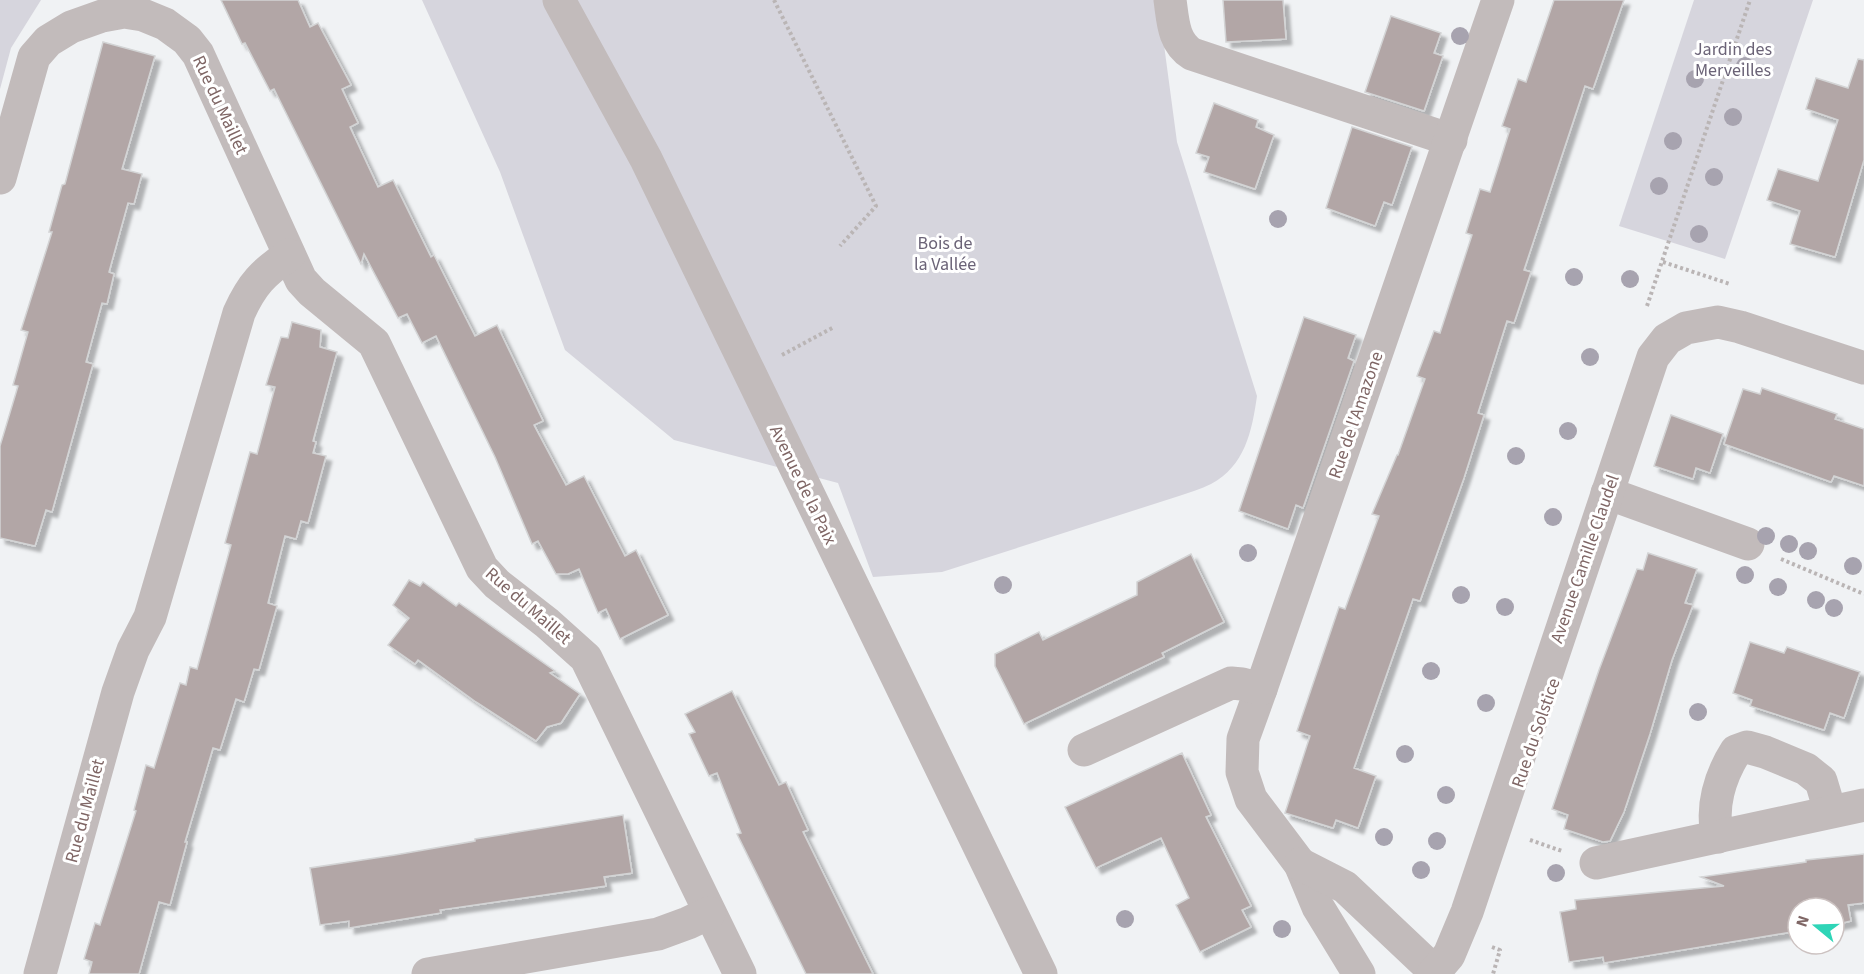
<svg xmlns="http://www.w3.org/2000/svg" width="1864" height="974" viewBox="0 0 1864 974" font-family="'Source Sans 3',sans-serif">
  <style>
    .green { fill: #d6d5dd }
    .building { fill: #b2a6a6; stroke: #d3d4d5; stroke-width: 1.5; filter: url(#shadow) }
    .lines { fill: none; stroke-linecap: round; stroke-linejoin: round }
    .path { stroke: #bab5b5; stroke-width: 4; stroke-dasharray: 3 3; stroke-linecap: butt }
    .minor { stroke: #c2bbbb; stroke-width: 33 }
    .tree { fill: #a7a3af }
    .labels { text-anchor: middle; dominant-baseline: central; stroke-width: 6; stroke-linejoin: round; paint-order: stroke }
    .park-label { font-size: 18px; fill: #6b6377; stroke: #fff }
    .street-label { font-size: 18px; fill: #7f6665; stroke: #fff }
  </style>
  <defs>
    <filter id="shadow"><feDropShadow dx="5.5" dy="5.5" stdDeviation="1.5" flood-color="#0004"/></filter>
  </defs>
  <rect width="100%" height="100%" fill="#f0f2f4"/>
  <!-- green -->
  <g class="green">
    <path d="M0,0h41l-30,48 -11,41z"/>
    <path d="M422,0h736l19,142 80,254c-5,35 -12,70 -46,88 -10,5 -21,8 -32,12l-237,76 -69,5 -35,-94 -164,-43 -109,-90 -65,-178z"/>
    <path d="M1694,0h119l-88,259 -106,-33z"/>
  </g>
  <!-- building -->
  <g class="building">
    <path d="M221,0h77l12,27 8,-4 33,62 -9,4 16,34 -8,4 28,60 15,-7 38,77 3,-2 41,81 22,-11 46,96 -9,4 32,60 18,-9 41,80 11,-6 32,65 -48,24 -14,-30 -8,4 -19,-44 -11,5h-12l-18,-33 -6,3 -37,-87 -59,-121 -14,7 -15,-29 -9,4 -34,-64 -3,10 -87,-175 -4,2 -25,-48 -3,1z"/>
    <path d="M1223,0h60l3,39 -60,3z"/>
    <path d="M1554,0h70l-31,89 -8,-3 -61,184 7,2 -17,51 -7,-2 -29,92 6,2 -20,63 -44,123 -7,-2 -59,169 22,8 -18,52 -22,-8 -3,8 -48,-15 25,-77 -13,-5 42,-124 6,2 34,-93 -7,-2 25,-59h1l27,-76 -8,-3 17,-45 6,2 32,-98 -6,-2 14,-44 10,3 9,-28 11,-35 -8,-3 16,-47 8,3z"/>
    <path d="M1391,16l50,17 -7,20 9,3 -19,55 -59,-19z"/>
    <path d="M103,42l52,14 -33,113 20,5 -8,30 -6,-1 -19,69 5,2 -7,30 -5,-1 -16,59 7,2 -41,148 -6,-2 -11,36 -35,-8v-92l18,-60 -5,-1 15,-53 -7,-2 31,-98h-3l13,-47 3,-1z"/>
    <path d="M1858,59l6,1v100l-29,97 -45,-13 10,-33 -33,-11 11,-31 40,12 20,-61 -32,-11 10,-31 32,10z"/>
    <path d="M1214,103l44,17 -2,7 18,8 -19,54 -51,-17 5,-15 -13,-4z"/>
    <path d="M1352,127l60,20 -20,58 -8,-3 -9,24 -49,-18z"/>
    <path d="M1304,317l52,18 -8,23 6,3 -51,147 -7,-3 -8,24 -49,-18z"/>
    <path d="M292,322l29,8 -1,17 17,5 -24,89 3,1 -3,11 13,3 -18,67 -7,-2 -5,18 -11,-3 -17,67 9,3 -18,64 -5,-1 -10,33 -8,-3 -16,51 -7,-2 -28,94h2l-17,63 -11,-3 -20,72h-50l3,-12 -8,-3 11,-36 5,2 36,-114 -2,-1 12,-45 8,3 26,-85 6,2 4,-18 7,2 34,-124 -6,-2 25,-91 7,2 18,-67 -9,-2 15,-48 7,1z"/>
    <path d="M1762,388l75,26 -2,5 29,10v57l-30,-10 -3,6 -107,-38 19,-55 17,5z"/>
    <path d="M1671,415l52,19 -13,39 -14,-5 -3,11 -39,-13z"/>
    <path d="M1648,553l49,16 -12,34 8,2 -21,55 -22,74 -26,78 -14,29 -7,1 -39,-13 4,-14 -16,-6 47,-139 38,-101 6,1z"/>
    <path d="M1191,554l33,68 -62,31 2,4 -140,67 -29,-58v-12l44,-22 4,8 94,-45v-13z"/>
    <path d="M409,580l11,6 3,-4 33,24 3,-3 96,68 -5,2 30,21 -19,29 -14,4 -11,14 -60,-39 -58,-42 -3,4 -27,-19 21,-27 -16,-13z"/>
    <path d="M1750,642l34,11 3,-6 73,25 -16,46 -14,-5 -6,17 -74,-24 2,-6 -19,-7z"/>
    <path d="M732,691l47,94 7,-3 22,48 -5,2 70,142h-67l-69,-140 4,-1 -24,-60 -8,3 -20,-42 6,-2 -10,-18z"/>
    <path d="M1182,753l29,62 -5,2 45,89 -9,4 9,17 -51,25 -24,-47 13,-7 -28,-60 -65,30 -31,-61z"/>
    <path d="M623,815l9,58 -28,4 2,9 -166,24 1,3 -92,15v-7l-29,4 -10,-57 85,-13 80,-14v-2z"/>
    <path d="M1864,854v49l-16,2 3,16 -17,4v-17h-36v23l-194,32 -1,-6 -34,5 -9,-50 16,-3 -1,-9 149,-14 -23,-9 105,-15v-2z"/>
  </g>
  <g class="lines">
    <!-- path -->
    <g class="path">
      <path d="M774,0l102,206 -36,40"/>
      <path d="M1663,262l67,22"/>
      <path d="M1647,306l103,-306"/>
      <path d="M782,355l52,-28"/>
      <path d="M1781,559l83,35"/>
      <path d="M1530,840l32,11"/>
      <path d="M1492,947l8,3 -7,24"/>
    </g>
    <!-- minor -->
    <g class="minor">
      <path d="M559,0l87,159 395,815"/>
      <path d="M1170,0c3,21 3,42 22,54l259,86"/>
      <path d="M0,178l34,-121 14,-16 23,-14 31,-11 22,-4 19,3 22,9 22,16 11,14 103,226 11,12 62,51 108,225 15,16 50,39 39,35 154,316"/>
      <path d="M1607,493l141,51"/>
      <path d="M1261,689l-18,50 -1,33 9,27 49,65 18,43 41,67"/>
      <path d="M1084,750l147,-67 11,1 19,5 237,-689"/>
      <path d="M1718,837c-8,-29 2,-61 18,-86l11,-4 18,5 41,17 15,12 9,30"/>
      <path d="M1596,863l268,-58"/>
      <path d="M1300,864l45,23 90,85"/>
      <path d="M40,974l78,-282 15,-42 17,-33 89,-304c13,-29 24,-40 50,-58"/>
      <path d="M428,974l230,-40 30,-11 21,-10"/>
      <path d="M1433,974l16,-19 18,-43 186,-555 14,-18 19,-11 32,-6 22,5 124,41"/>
    </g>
  </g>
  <!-- trees -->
  <g class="tree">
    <circle cx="1460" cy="36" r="9"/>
    <circle cx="1745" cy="66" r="9"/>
    <circle cx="1695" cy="79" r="9"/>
    <circle cx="1733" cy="117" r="9"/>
    <circle cx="1673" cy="141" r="9"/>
    <circle cx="1714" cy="177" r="9"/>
    <circle cx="1659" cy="186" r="9"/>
    <circle cx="1278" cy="219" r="9"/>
    <circle cx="1699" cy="234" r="9"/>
    <circle cx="1574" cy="277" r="9"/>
    <circle cx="1630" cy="279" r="9"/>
    <circle cx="1590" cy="357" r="9"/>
    <circle cx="1568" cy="431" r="9"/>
    <circle cx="1516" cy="456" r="9"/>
    <circle cx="1553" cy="517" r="9"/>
    <circle cx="1766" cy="536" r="9"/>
    <circle cx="1789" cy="544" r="9"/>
    <circle cx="1808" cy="551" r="9"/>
    <circle cx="1248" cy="553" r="9"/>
    <circle cx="1853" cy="566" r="9"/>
    <circle cx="1745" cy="575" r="9"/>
    <circle cx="1003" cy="585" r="9"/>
    <circle cx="1778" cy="587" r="9"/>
    <circle cx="1461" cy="595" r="9"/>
    <circle cx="1816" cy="600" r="9"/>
    <circle cx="1505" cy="607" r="9"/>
    <circle cx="1834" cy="608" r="9"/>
    <circle cx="1431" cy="671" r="9"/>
    <circle cx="1486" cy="703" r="9"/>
    <circle cx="1698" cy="712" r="9"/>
    <circle cx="1405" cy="754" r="9"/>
    <circle cx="1446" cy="795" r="9"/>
    <circle cx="1384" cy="837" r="9"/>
    <circle cx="1437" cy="841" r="9"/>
    <circle cx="1421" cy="870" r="9"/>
    <circle cx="1556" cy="873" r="9"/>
    <circle cx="1125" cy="919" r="9"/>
    <circle cx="1282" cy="929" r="9"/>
  </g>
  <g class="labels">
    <!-- park labels -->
    <g class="park-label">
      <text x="1733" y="49">Jardin des<tspan x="1733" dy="21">Merveilles</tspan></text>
      <text x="945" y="243">Bois de<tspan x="945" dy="21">la Vallée</tspan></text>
    </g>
    <!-- street labels -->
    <g class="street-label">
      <text transform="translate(220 105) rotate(65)">Rue du Maillet</text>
      <text transform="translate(1356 415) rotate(-71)">Rue de l'Amazone</text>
      <text transform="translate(803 485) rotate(64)">Avenue de la Paix</text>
      <text transform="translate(1585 559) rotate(-71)">Avenue Camille Claudel</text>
      <text transform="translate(528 606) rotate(41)">Rue du Maillet</text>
      <text transform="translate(1536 733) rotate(-71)">Rue du Solstice</text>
      <text transform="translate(85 811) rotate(-75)">Rue du Maillet</text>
    </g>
  </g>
  <!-- north arrow -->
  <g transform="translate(1816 926) rotate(289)"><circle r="28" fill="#ffffff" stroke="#ccc2c1" stroke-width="1.5"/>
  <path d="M0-4.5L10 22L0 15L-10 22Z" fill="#2fd5b7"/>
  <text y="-9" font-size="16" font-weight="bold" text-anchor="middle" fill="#7f6665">N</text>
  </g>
</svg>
